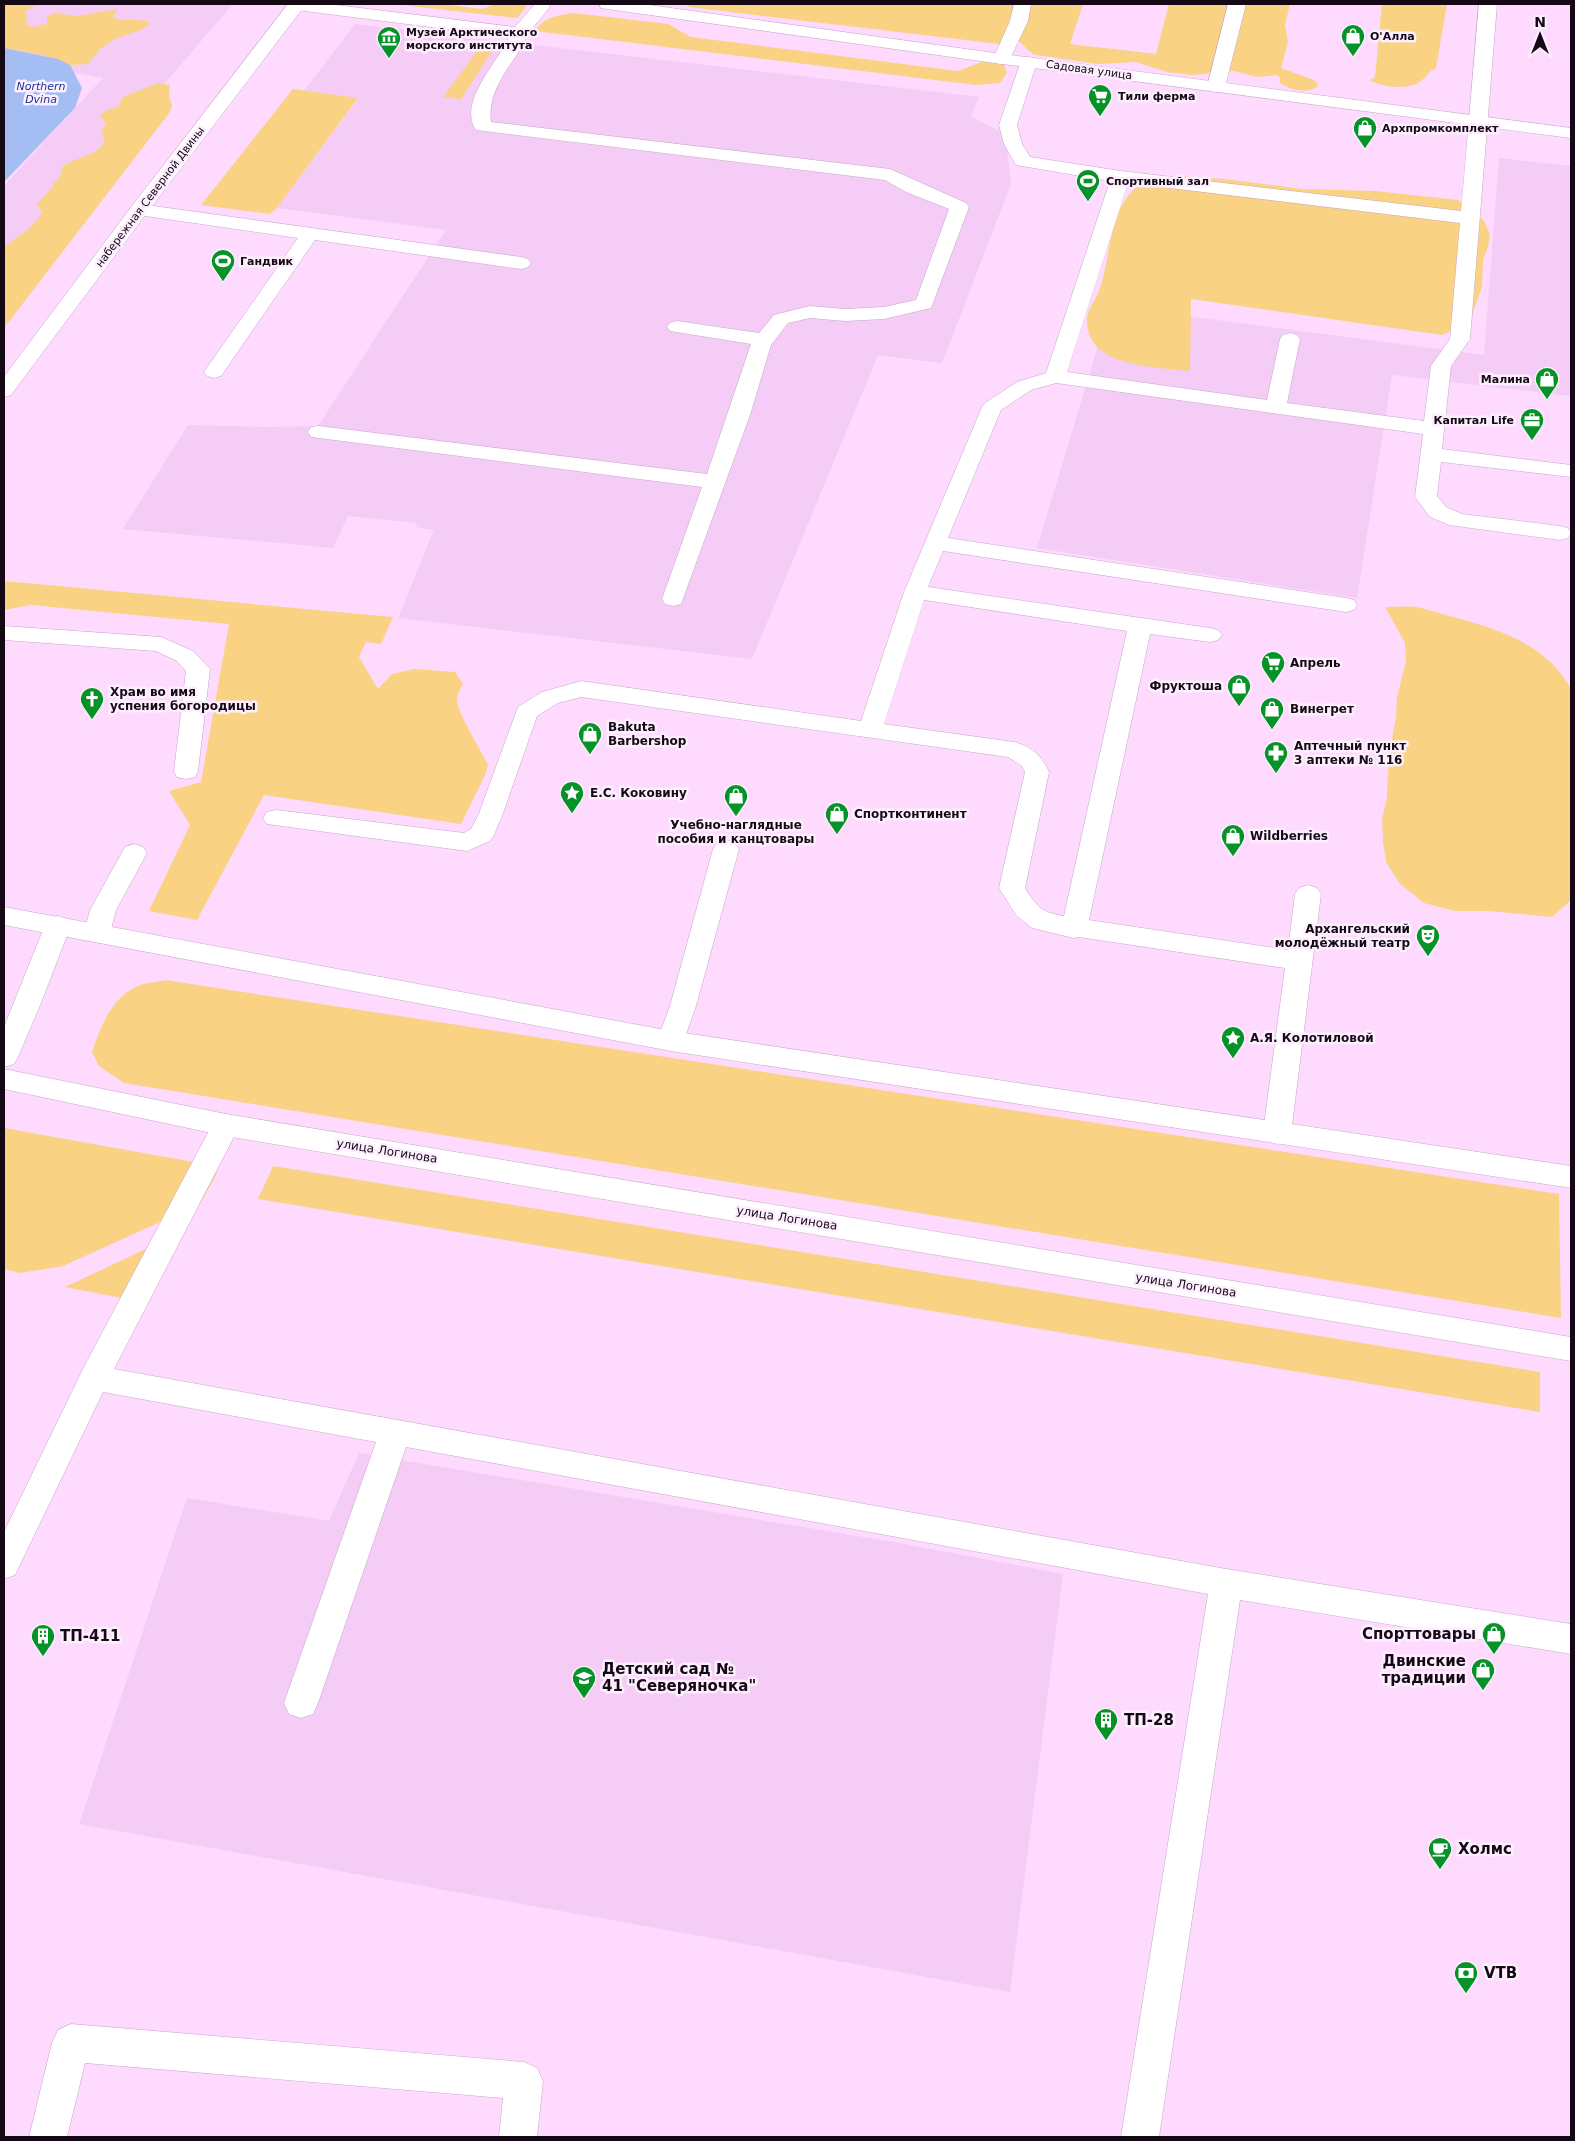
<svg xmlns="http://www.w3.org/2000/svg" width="1575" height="2141" viewBox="0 0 1575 2141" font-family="'DejaVu Sans',sans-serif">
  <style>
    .built { fill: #f4ccf6 }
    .green { fill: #f9d383 }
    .water { fill: #a4bef4 }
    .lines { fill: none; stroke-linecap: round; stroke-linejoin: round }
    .lane-casing { stroke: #c6a6c8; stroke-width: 1 }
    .street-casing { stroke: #c6a6c8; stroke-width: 1 }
    .secondary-casing { stroke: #c6a6c8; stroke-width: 1 }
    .lane { fill: #fff; fill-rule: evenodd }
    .street { fill: #fff; fill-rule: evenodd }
    .secondary { fill: #fff; fill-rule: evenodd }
    .labels { text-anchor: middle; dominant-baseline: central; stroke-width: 5; stroke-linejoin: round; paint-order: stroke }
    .far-poi-label { font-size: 11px; font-weight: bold; fill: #140915; stroke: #fdeffe; text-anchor: start }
    .far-street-label { font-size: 11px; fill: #140915; stroke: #fdeffe }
    .far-water-label { font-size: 11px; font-style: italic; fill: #153699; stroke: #fdeffe }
    .poi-label { font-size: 12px; font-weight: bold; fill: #140915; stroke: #fdeffe; text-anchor: start }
    .street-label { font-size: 12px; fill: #140915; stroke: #fdeffe }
    .near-poi-label { font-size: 15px; font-weight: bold; fill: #140915; stroke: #fdeffe; text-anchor: start }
  </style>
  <rect width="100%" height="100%" fill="#fddafe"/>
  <!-- built -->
  <g class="built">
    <path d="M4,4h229l-229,266v-84l99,-108 -99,-18z"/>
    <path d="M355,24l624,73 -8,20 34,16 6,51 -69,179 -64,-8 -126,304 -354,-41 36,-88 -18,-3 1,-4 -69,-7 -15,32 -210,-19 65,-104 81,2 49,-1 128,-196 -169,-22 81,-109 -55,-7z"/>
    <path d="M1499,158l72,8v230l-179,-21 -35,223 -320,-50 73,-242 374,49z"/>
    <path d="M359,1453l540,90 164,31 -53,418 -931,-168 108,-326 142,23z"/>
  </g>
  <!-- green -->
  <g class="green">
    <path d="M4,4h34l-13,7 2,5 -1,8 6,3 15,-3v-7l6,-4 25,3 39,-7 -4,8c5,5 26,1 36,5v3l-11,6 -21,7 -17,11 -12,15 -18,1 -26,-10 -40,-7z"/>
    <path d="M393,4h46l44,5 12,-5h29l2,3 -9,11z"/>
    <path d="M685,4h398l-13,40 86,10 13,-50h121l-5,21 3,17 -7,26 33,12 4,4 -1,3c-11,7 -26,3 -37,-4v-6l-4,-2 -19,2 -23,-6h-19l-10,3 -14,1 -24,-3 -31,-10 -38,2 -62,-9c-11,-4 -13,-14 -23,-17l-14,6 -310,-37z"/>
    <path d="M1382,4h65l-11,64c-7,3 -9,8 -15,13 -12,9 -39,7 -51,-1l5,-3z"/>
    <path d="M574,13l94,11 23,13 267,34 26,-10 20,3 3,9 -7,10 -24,2 -441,-54c9,-14 23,-16 39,-18z"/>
    <path d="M480,47l14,1 -33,51 -18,-2z"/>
    <path d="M158,83l12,2 -1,11 3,9 -2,7 -166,216v-81c11,-8 33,-22 38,-35l-5,-8 14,-15 3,-6 6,-6 3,-11c13,-9 36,-10 42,-26l-4,-8 5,-8 -6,-8 5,-5 14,-5 4,-9z"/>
    <path d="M293,89l65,9 -81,110 -7,6 -69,-9z"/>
    <path d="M1175,176l50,3 77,10 74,2 82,9 26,21 6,13 -2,13 -5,13 -1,27 -10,28 -12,12 -18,8 -251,-36 -1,72c-27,-3 -80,-4 -97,-29 -4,-6 -7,-18 -6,-25 2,-10 10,-19 13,-29 10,-31 9,-71 32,-97 10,-10 29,-12 43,-15z"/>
    <path d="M4,581l389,36 -12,27 -15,-2 -7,15 19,32 14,-15 22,-5 41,3 8,12c-3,5 -6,10 -6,15 0,14 24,51 31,66l-2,8 -25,51 -197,-29 -67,125 -48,-9 41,-86 -21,-34 32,-9 28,-158 -198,-19 -27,5z"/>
    <path d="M1385,607c10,0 20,-1 31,0 11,2 22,6 33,9 47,12 98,28 122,73v211l-19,17 -64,-6h-33l-31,-8 -24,-19 -14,-22 -3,-21 -1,-21 5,-23 2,-41 7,-39 1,-20 9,-36 -1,-18z"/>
    <path d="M165,980l1394,214 2,124 -1437,-235 -25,-17 -7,-14c9,-26 20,-57 49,-67 7,-3 16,-3 24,-5z"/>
    <path d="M4,1128l201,36 12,9 -17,31 -137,62 -43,7 -16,-4z"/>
    <path d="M273,1166l1267,206v40l-1282,-213z"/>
    <path d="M184,1231l-36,72 -83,-16z"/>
  </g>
  <!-- water -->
  <path class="water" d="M4,48l54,11 12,6 12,23 -7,20 -71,74z"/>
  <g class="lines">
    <!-- lane casing -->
    <g class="lane-casing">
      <g id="lane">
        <path d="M289,4h39l187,23 20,-23h16c-6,11 -16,20 -23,30 -3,3 -3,7 -5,11 -15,24 -36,47 -32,77l399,47 76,34 3,4 -38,101 -47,11 -39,2 -35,-3 -22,5 -17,22 -21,70 -69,189 -8,2 -8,-2 -3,-5 40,-112 -383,-49 -8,-1 -3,-5 3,-5 8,-1 388,48 44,-130 -81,-13 -3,-4 3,-4 7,-2 82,12 15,-18 36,-9 35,3 39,-2 32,-7 33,-91 -43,-17 -21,-12 -409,-50c-19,-28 23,-69 33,-93l-212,-27 -6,-1z"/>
        <path d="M1014,4h17l-3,17 -20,42 -6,1 -6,-1 -3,-4 17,-38z"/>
        <path d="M1228,4h18l-21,83 -3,4 -6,1 -6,-1 -3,-4z"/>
        <path d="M1479,4h18l-27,335 -19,27 -9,83 129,16v12l-130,-15 -4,34 9,11 16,7 98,12 8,2 3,5 -3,5 -8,2 -111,-15 -19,-8 -15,-20 8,-63 -367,-51 -25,7 -30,20 -53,128 398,60 8,2 3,5 -3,5 -8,2 -403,-61 -15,36 282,41 8,2 4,5 -4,5 -8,2 -60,-8 -61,286 199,30 7,-56 4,-6 9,-3 9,3 4,6 -30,239 -4,8 -10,3 -10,-3 -4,-8 22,-165 -206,-31 -5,1 -42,-10 -16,-13 -17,-27 26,-116 -3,-6 -14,-9 -427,-60 -23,6 -21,13 -35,100 -8,19 -4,6 -23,10 -200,-27 -4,-6 4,-6 9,-2 188,23 7,-4 7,-13 40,-109 24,-15 39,-11 280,40 43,-129 78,-185 3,-4 32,-21 29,-9 64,-192 -94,-16 -12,-21 -5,-19 23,-67 6,-1 6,1 3,4 -20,63 5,19 8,13 91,14 340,40zM1128,183l332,40 -10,116 -19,27 -7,55 -137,-18 13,-64 -3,-4 -7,-2 -7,2 -3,4 -13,61 -200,-28zM924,600l203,31 -63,285c-22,-3 -28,-10 -39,-28l24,-116c-7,-16 -17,-25 -35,-30l-130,-18z"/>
        <path d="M139,204l382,53 7,2 3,4 -3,4 -7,2 -206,-29 -94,136 -7,2 -7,-2 -3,-4 94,-134 -166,-24 -3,-4 3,-4z"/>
        <path d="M4,626l157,11 32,14 17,18 -12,102 -3,6 -9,2 -9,-2 -3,-6 12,-100 -9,-10 -21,-10 -152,-11z"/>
        <path d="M726,840l9,3 4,6 -43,157 -15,42 -10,3 -10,-3 -4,-7 13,-35 43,-157 4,-6z"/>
        <path d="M134,844l9,3 4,6 -31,57 -6,23 -4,7 -9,2 -9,-2 -4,-7 6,-23 35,-63z"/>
        <path d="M58,916l9,3 4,6 -30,78 -23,54 -4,7 -10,3v-40l41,-102 4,-6z"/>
        <path d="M226,1114l10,3 4,8 -126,244 1112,200 345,55v30l-331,-54 -81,537h-38l87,-543 -802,-147 -88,256 -5,11 -12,4 -12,-4 -5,-11 92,-261 -273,-50 -88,183 -11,4v-47l79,-163 129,-244 4,-8z"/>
        <path d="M71,2024l453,38 13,6 6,13 -6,56h-38l4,-39 -418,-35 -18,74h-38l23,-94 6,-13z"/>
      </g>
    </g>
    <!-- street casing -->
    <g class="street-casing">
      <g id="street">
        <path d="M599,4h43l360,50 569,74v10l-569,-74 -395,-55 -6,-1z"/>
        <path d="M4,907l667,124 900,135v22l-900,-137 -667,-126z"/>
        <path d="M4,1069l222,45 1345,223v24l-1345,-225 -222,-47z"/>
      </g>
    </g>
    <!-- secondary casing -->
    <g class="secondary-casing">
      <path id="secondary" d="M288,4h18l-160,210 -135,181 -7,2v-20l128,-171z"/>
    </g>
    <!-- lane -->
    <use href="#lane" class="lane"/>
    <!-- street -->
    <use href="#street" class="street"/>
    <!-- secondary -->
    <use href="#secondary" class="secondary"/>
  </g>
  <!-- icons -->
  <defs>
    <g id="shop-pin" transform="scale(1.25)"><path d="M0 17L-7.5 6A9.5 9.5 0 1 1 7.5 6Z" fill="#059327" stroke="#fdeffe"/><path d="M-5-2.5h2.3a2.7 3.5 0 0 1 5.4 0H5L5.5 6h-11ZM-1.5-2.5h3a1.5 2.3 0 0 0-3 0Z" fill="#fff"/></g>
    <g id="museum-pin" transform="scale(1.25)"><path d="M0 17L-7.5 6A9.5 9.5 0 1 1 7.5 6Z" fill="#059327" stroke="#fdeffe"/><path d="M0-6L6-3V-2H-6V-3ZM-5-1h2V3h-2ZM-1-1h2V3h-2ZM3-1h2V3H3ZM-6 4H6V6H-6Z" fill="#fff"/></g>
    <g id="supermarket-pin" transform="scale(1.25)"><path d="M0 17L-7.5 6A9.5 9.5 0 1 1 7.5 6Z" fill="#059327" stroke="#fdeffe"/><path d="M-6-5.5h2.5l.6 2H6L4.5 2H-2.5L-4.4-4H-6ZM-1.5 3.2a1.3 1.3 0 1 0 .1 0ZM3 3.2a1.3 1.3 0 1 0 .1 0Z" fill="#fff"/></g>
    <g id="stadium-pin" transform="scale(1.25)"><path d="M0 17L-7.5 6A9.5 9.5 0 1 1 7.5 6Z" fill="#059327" stroke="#fdeffe"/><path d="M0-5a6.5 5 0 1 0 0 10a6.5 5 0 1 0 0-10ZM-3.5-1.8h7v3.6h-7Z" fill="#fff"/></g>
    <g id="office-pin" transform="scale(1.25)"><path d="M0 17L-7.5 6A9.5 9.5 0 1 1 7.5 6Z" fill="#059327" stroke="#fdeffe"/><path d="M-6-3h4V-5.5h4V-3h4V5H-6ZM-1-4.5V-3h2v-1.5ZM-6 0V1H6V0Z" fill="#fff"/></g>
    <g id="church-pin" transform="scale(1.25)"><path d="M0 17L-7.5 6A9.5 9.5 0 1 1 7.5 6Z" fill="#059327" stroke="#fdeffe"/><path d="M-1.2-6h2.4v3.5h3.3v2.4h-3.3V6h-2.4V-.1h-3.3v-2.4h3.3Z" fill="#fff"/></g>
    <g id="pharmacy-pin" transform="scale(1.25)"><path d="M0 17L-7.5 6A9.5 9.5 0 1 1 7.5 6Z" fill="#059327" stroke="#fdeffe"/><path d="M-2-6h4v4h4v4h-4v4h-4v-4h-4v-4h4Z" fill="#fff"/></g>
    <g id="sight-pin" transform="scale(1.25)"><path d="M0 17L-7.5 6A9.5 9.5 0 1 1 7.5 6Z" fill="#059327" stroke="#fdeffe"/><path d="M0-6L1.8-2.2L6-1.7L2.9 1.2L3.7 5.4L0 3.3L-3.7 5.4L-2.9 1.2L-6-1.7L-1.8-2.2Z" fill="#fff"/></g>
    <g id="theatre-pin" transform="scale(1.25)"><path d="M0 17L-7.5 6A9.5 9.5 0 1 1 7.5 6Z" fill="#059327" stroke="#fdeffe"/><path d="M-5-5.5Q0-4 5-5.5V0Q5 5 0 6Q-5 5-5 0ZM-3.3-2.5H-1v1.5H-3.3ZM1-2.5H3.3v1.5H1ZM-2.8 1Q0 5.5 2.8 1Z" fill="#fff"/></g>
    <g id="building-pin" transform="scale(1.25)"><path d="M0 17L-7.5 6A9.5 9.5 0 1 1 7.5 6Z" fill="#059327" stroke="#fdeffe"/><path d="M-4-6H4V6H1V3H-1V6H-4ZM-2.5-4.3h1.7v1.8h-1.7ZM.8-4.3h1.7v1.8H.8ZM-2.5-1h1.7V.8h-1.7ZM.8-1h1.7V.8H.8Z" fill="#fff"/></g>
    <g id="school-pin" transform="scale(1.25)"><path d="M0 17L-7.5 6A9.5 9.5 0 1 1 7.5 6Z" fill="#059327" stroke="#fdeffe"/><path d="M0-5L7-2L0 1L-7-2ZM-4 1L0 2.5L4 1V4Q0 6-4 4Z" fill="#fff"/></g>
    <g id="cafe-pin" transform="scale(1.25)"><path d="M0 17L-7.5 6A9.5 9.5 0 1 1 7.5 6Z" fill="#059327" stroke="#fdeffe"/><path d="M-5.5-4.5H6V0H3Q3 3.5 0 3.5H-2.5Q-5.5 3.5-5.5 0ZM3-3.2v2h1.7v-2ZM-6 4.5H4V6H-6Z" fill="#fff"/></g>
    <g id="bank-pin" transform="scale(1.25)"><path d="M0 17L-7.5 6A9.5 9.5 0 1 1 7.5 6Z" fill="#059327" stroke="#fdeffe"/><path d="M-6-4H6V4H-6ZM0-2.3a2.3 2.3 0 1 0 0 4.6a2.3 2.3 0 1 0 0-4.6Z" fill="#fff"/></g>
  </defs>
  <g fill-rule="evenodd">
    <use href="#shop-pin" x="1353" y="36"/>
    <use href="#museum-pin" x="389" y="38"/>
    <use href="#supermarket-pin" x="1100" y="96"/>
    <use href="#shop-pin" x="1365" y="128"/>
    <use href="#stadium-pin" x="1088" y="181"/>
    <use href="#stadium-pin" x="223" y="261"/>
    <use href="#shop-pin" x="1547" y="379"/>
    <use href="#office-pin" x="1532" y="420"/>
    <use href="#supermarket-pin" x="1273" y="663"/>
    <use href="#shop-pin" x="1239" y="686"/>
    <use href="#church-pin" x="92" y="699"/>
    <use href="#shop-pin" x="1272" y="709"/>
    <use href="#shop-pin" x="590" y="734"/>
    <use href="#pharmacy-pin" x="1276" y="753"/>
    <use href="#sight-pin" x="572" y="793"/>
    <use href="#shop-pin" x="736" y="796"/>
    <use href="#shop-pin" x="837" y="814"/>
    <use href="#shop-pin" x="1233" y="836"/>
    <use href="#theatre-pin" x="1428" y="936"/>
    <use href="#sight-pin" x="1233" y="1038"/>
    <use href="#shop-pin" x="1494" y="1634"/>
    <use href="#building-pin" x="43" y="1636"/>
    <use href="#shop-pin" x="1483" y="1670"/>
    <use href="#school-pin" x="584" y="1678"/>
    <use href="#building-pin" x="1106" y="1720"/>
    <use href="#cafe-pin" x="1440" y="1849"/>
    <use href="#bank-pin" x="1466" y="1973"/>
  </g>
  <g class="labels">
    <!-- far-poi labels -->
    <g class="far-poi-label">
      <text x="406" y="32">Музей Арктического<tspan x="406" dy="13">морского института</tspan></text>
      <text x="1370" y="36">О'Алла</text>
      <text x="1118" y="96">Тили ферма</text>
      <text x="1382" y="128">Архпромкомплект</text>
      <text x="1106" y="181">Спортивный зал</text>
      <text x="240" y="261">Гандвик</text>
      <text x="1530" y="379" text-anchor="end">Малина</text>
      <text x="1514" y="420" text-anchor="end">Капитал Life</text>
    </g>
    <!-- far-street labels -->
    <g class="far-street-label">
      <text transform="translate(1089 70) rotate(8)">Садовая улица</text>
      <text transform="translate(150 197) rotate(-53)">набережная Северной Двины</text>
    </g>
    <!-- far-water labels -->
    <g class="far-water-label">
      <text x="41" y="86">Northern<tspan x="41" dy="13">Dvina</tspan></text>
    </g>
    <!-- poi labels -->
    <g class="poi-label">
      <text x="1290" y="663">Апрель</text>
      <text x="1222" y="686" text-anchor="end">Фруктоша</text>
      <text x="110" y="692">Храм во имя<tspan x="110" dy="14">успения богородицы</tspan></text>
      <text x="1290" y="709">Винегрет</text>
      <text x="608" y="727">Bakuta<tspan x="608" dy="14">Barbershop</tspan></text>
      <text x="1294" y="746">Аптечный пункт<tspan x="1294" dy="14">3 аптеки № 116</tspan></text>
      <text x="590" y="793">Е.С. Коковину</text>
      <text x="854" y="814">Спортконтинент</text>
      <text x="736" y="825" text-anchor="middle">Учебно-наглядные<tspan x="736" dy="14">пособия и канцтовары</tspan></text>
      <text x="1250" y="836">Wildberries</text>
      <text x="1410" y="929" text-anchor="end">Архангельский<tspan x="1410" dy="14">молодёжный театр</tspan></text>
      <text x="1250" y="1038">А.Я. Колотиловой</text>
    </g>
    <!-- street labels -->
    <g class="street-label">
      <text transform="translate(387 1151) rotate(9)">улица Логинова</text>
      <text transform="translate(787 1218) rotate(9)">улица Логинова</text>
      <text transform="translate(1186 1285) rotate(9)">улица Логинова</text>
    </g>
    <!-- near-poi labels -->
    <g class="near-poi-label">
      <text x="1476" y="1634" text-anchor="end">Спорттовары</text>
      <text x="60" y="1636">ТП-411</text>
      <text x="1466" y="1661" text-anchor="end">Двинские<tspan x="1466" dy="17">традиции</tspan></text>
      <text x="602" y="1669">Детский сад №<tspan x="602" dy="17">41 "Северяночка"</tspan></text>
      <text x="1124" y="1720">ТП-28</text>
      <text x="1458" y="1849">Холмс</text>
      <text x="1484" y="1973">VTB</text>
    </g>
  </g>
  <!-- border -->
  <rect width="1575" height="2141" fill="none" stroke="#140915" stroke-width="10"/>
  <!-- north arrow -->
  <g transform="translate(1540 35)" stroke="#fdeffe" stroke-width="4" paint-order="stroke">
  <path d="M0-4L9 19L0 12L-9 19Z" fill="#140915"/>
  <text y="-8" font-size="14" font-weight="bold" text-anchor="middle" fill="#140915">N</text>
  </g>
</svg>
